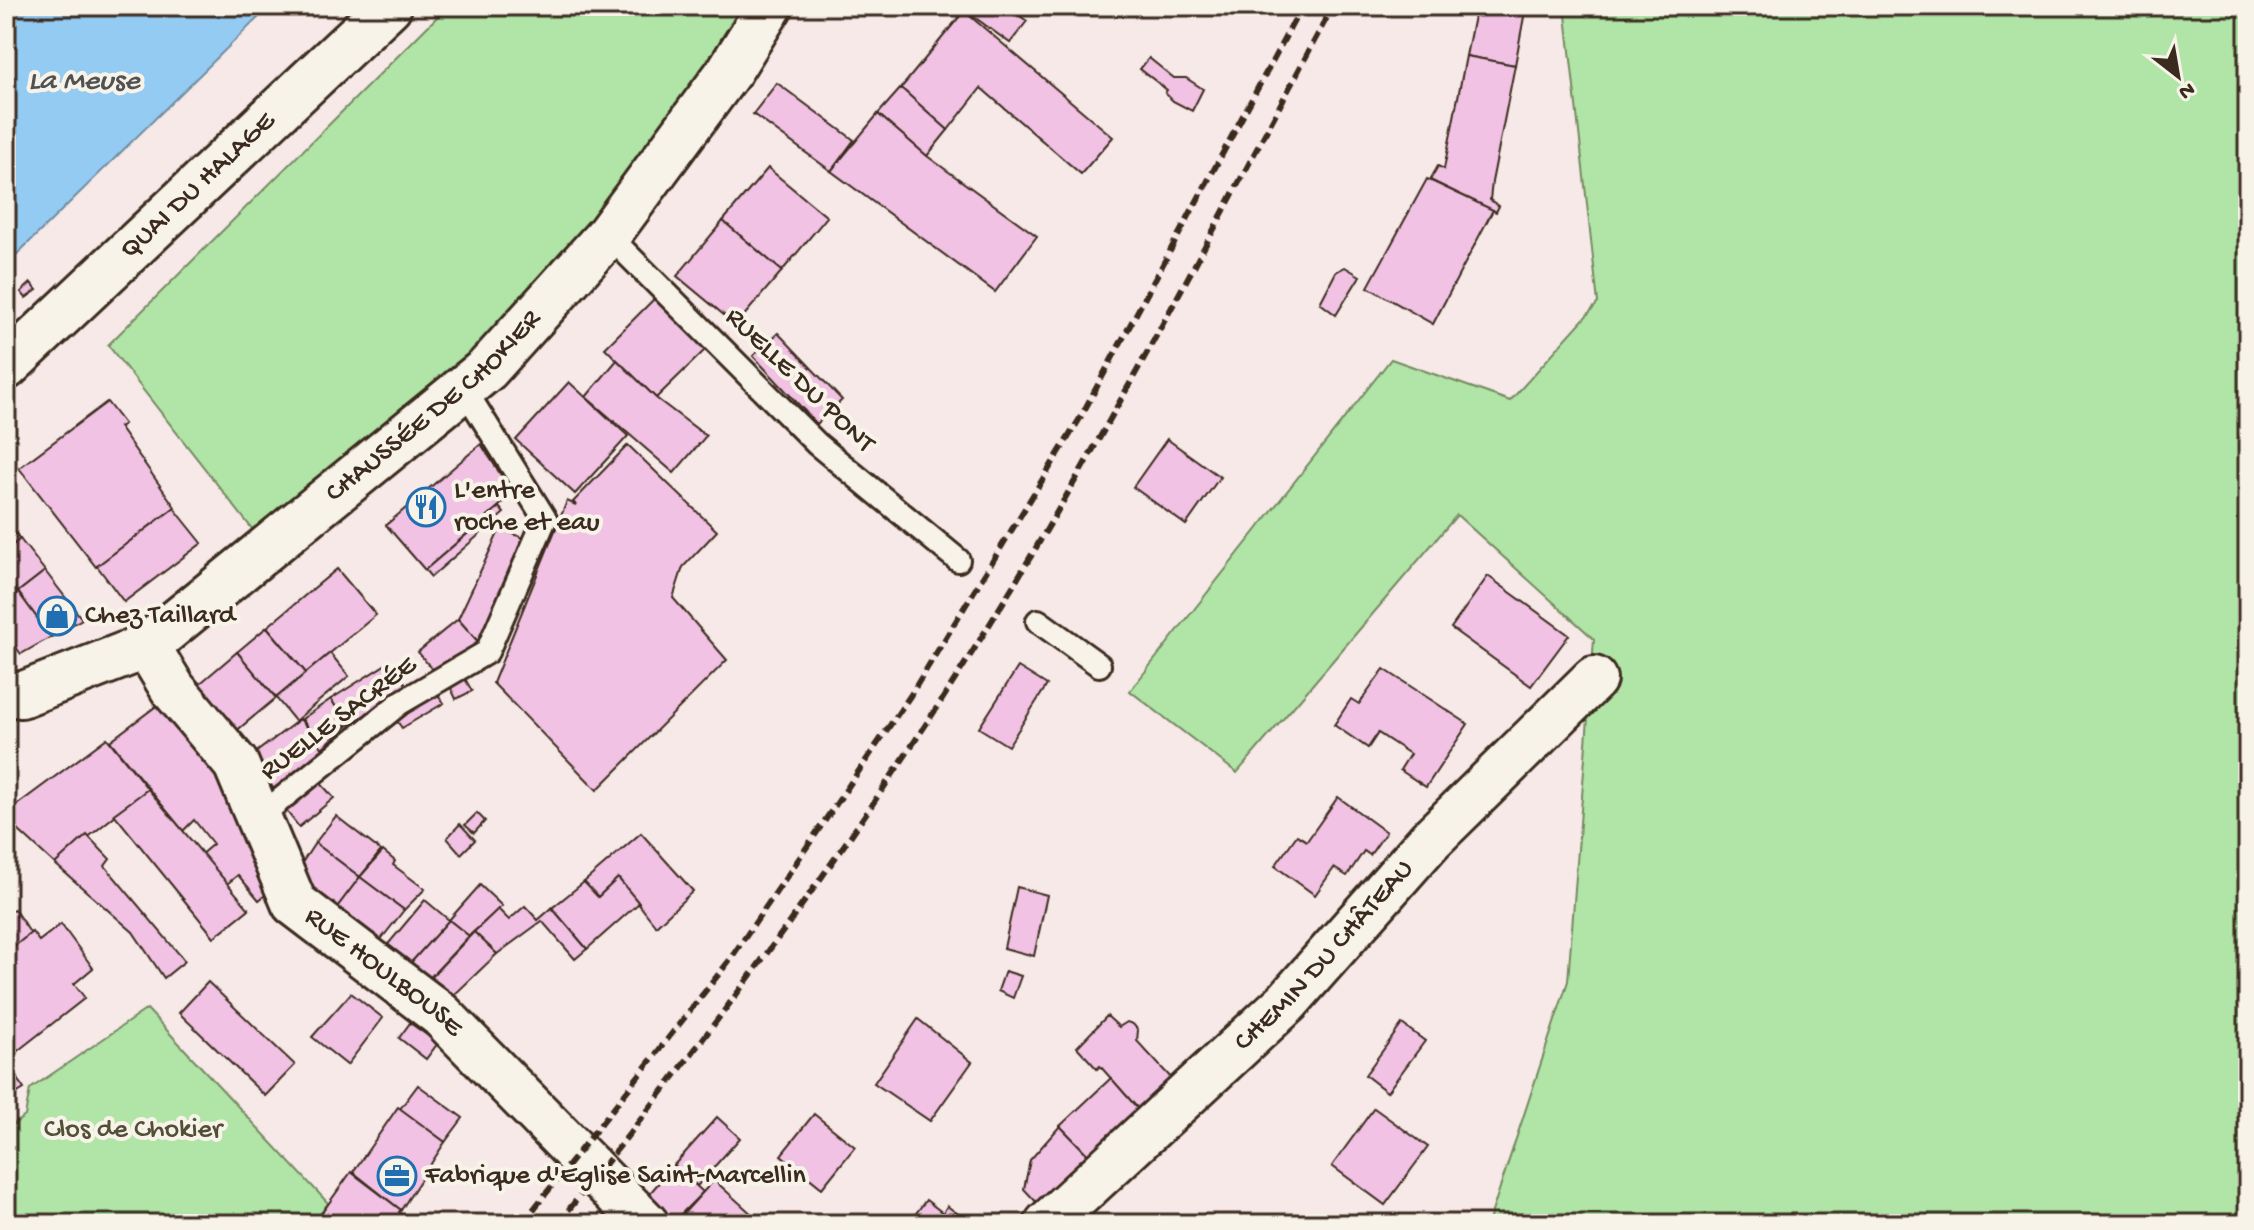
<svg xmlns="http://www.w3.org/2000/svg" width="2254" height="1230" viewBox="0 0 2254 1230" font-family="'Gochi Hand',sans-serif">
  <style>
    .green { fill: #b0e5a7; stroke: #768862; stroke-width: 2 }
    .water { fill: #94cbf3; stroke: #708b9e; stroke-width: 2 }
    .building { fill: #f1c2e4; stroke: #3b2a1e; stroke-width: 2 }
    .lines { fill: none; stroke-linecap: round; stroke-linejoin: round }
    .service-casing { stroke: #3b2a1e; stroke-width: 28 }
    .minor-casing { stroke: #3b2a1e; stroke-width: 50 }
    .secondary-casing { stroke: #3b2a1e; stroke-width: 50 }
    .service { stroke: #f7f3e8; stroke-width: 22 }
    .minor { stroke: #f7f3e8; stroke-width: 44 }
    .secondary { stroke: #f7f3e8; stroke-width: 44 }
    .rail { stroke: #3b2a1e; stroke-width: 6; stroke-dasharray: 12 6; stroke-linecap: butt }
    .labels { text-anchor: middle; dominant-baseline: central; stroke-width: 8; stroke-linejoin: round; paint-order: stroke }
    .street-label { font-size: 28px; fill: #3b2a1e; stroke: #f7f3e8 }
    .poi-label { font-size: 28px; fill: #3b2a1e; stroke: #f7f3e8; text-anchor: start }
    .park-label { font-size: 28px; fill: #524f39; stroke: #f7f3e8 }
    .water-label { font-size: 30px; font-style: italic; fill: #515253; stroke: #f7f3e8 }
  </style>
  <rect width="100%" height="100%" fill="#f6e9e7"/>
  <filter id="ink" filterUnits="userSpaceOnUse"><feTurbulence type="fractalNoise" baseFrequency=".0125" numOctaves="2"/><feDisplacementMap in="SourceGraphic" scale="16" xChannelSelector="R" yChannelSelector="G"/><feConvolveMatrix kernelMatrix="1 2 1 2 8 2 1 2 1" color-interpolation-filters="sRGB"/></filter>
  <g filter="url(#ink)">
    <!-- green -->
    <g class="green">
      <path d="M448,6h298l-145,215 -64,88 -273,235 -156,-199z"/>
      <path d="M1565,6h683v1218h-760l80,-243 26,-342 -137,-124 -220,258 -107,-82 261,-332 119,42 88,-98z"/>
      <path d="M147,1009l181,194 -15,21h-307v-94l19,-14 5,-27z"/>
    </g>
    <!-- water -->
    <path class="water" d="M6,6h264l-264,259z"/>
    <!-- building -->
    <g class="building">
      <path d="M959,6h47l21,15 -17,22z"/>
      <path d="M1476,6h50l-11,59 -49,-9z"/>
      <path d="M964,11l149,126 -32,37 -100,-86 -33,42 -47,-42z"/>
      <path d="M1466,56l49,9 -23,117 -2,18 9,6 -3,6 -66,-32 8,-14 6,3z"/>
      <path d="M1149,58l25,20h12l17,11 -11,22 -19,-10 -8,-8 2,-3 -27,-21z"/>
      <path d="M777,83l77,57 -23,31 -78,-57z"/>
      <path d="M901,88l47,42 -21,26 -49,-42z"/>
      <path d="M878,114l49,42 110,80 -42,56 -164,-121z"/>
      <path d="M768,168l59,49 -45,54 -59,-50z"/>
      <path d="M1427,179l66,31 -60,114 -65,-37z"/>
      <path d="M723,221l59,50 -46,54 -59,-49z"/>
      <path d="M1345,267l15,9 -24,39 -16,-12 16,-31z"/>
      <path d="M31,283l6,7 -11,8 -5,-6z"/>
      <path d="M656,297l51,51 -51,50 -51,-50z"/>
      <path d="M778,333l64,67 -25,24 -64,-68z"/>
      <path d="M617,360l39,38 50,38 -32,37 -88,-76z"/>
      <path d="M569,382l59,54 -53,58 -59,-54z"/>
      <path d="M107,402l17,22 -5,3 56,80 -79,60 -77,-99z"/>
      <path d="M1167,439l53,38 -34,48 -53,-38z"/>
      <path d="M481,444l32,50 -88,76 -39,-45z"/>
      <path d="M628,445l89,86 -34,36 -10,31 54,62 -130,130 -104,-107 74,-182 9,4 -3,-3z"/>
      <path d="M499,507l5,6 -73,64 -6,-7z"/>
      <path d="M174,508l28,35 -78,59 -27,-36z"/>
      <path d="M6,522l14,17 -14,12z"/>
      <path d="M500,529l24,9 -44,106 -22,-25z"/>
      <path d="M20,539l25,32 -27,21 -12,-15v-26z"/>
      <path d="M337,569l39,46 -70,58 -39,-46z"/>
      <path d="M45,571l37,48 -31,18 -33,-45z"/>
      <path d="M1488,576l81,59 -38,51 -80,-58z"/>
      <path d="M9,580l9,12 -12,9v-19z"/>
      <path d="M18,592l33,45 -30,17 -15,-20v-33z"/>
      <path d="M458,619l22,25 -41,34 -21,-26z"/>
      <path d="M267,627l39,46 -30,25 -39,-46z"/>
      <path d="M237,652l39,46 -41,34 -38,-46z"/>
      <path d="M330,653l19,23 -54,45 -19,-23z"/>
      <path d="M391,661l18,28 -62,37 -16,-27z"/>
      <path d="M1018,667l29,18 -39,61 -29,-18z"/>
      <path d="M1384,669l84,55 -42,63 -26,-17 10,-16 -32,-21 -10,15 -34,-23 17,-26 8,5z"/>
      <path d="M464,677l8,14 -16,8 -6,-13z"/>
      <path d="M436,692l8,11 -42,25 -8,-11z"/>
      <path d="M331,699l16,27 -25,22 -20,-29z"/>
      <path d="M163,701l82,106 28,82 -14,11 -21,-25 -11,9 -27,-29 13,-11 -19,-24 -11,11 -73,-90z"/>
      <path d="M300,719l24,31 -50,39 -24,-32z"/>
      <path d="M107,738l41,51 -93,75 -49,-45v-6z"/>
      <path d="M316,778l18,20 -35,29 -15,-19z"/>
      <path d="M148,789l101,120 -35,28 -100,-123z"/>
      <path d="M1338,797l48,35 -16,23 -6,-4 -17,25 -13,-8 -19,27 -40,-29 22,-31 10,6z"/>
      <path d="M477,813l8,8 -11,12 -9,-8z"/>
      <path d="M336,816l45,35 -21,26 -45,-34z"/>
      <path d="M460,824l15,16 -14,14 -14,-16z"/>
      <path d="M641,833l52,58 -37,35 -38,-48 -20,19 -14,-15z"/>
      <path d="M87,835l23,24 -5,7 80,95 -21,17 -31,-46 -78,-68z"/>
      <path d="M315,843l45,34 -25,33 -41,-35z"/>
      <path d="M383,851l12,10 -2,4 32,24 -21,21 -44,-33z"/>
      <path d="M360,877l44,33 -26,33 -43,-33z"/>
      <path d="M618,878l21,25 -52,46 -35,-41 32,-26 14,15z"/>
      <path d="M480,885l22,21 -33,30 -20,-16z"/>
      <path d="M1017,887l30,8 -13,61 -30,-8z"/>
      <path d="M425,900l24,20 -42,47 -23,-18z"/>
      <path d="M525,906l13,14 14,-12 35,41 -12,10 -33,-38 -45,33 -23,-22 24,-23 11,11z"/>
      <path d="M14,909l17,25 -25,19v-38z"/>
      <path d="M449,920l20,16 -43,46 -19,-15z"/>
      <path d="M61,924l32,44 -19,16 11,14 -79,62v-107l26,-21 7,9z"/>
      <path d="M474,932l23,22 -48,46 -23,-18z"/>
      <path d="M1005,971l16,5 -8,22 -15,-7z"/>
      <path d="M208,982l87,83 -30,31 -86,-83z"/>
      <path d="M351,993l32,25 -36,47 -35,-28z"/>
      <path d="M1107,1016l12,11 8,-5 6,2 5,6 -1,11 36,39 -34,30 -39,-44 -3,3 -20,-22z"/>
      <path d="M918,1019l54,43 -42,59 -56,-38z"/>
      <path d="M410,1023l28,20 -12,16 -27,-21z"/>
      <path d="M1402,1024l23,17 -38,51 -22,-17z"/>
      <path d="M6,1063l18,26 -18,11z"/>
      <path d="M1111,1078l28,32 -48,48 -31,-32z"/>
      <path d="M418,1085l45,33 -18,24 -45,-33z"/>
      <path d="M398,1107l47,35 -44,68 -48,-38z"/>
      <path d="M1374,1108l54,39 -43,58 -53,-39z"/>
      <path d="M814,1114l41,33 -33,41 -41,-33z"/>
      <path d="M717,1117l23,21 -43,48 -23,-21z"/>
      <path d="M1060,1126l31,32 -50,49 -17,-18 6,-29z"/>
      <path d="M674,1165l29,27 -32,32 -27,-24z"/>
      <path d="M351,1172l50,38 -2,2 16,12h-101z"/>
      <path d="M714,1180l40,36 -7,8h-73z"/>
      <path d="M926,1200l17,13 4,-7 25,18h-64z"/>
    </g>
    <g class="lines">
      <!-- service casing -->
      <g class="service-casing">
        <g id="service">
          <path d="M608,235l209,209 141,116"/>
          <path d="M1038,621l61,44"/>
          <path d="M259,817l141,-114 87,-51 58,-133 -82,-132"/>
        </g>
      </g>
      <!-- minor casing -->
      <g class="minor-casing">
        <g id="minor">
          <path id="s1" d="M147,646l26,43 63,75 58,139 147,112 205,209"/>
          <path id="s2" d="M6,693l15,2 126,-49 340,-277 121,-134 122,-165 40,-64"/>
          <path id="s3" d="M1047,1224l240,-222 143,-162 164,-161"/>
        </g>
      </g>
      <!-- secondary casing -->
      <g class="secondary-casing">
        <g id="secondary">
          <path id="s4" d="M6,367l383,-361"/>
        </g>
      </g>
      <!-- service -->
      <use href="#service" class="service"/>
      <!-- minor -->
      <use href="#minor" class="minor"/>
      <!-- secondary -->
      <use href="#secondary" class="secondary"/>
      <!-- rail -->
      <g class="rail">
        <path d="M522,1224l207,-263 181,-265 169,-276 223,-414"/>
        <path d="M557,1224c133,-163 260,-333 375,-509 149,-228 273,-470 401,-709"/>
      </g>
    </g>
  </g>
  <!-- icons -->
  <defs>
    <g id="restaurant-ring" transform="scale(2)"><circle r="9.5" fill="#f7f3e8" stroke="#1f6fb2" stroke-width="1.5"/><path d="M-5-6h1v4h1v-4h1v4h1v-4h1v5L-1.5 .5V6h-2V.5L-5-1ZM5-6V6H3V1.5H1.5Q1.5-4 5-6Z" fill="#1f6fb2"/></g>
    <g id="shop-ring" transform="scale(2)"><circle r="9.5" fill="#f7f3e8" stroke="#1f6fb2" stroke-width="1.5"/><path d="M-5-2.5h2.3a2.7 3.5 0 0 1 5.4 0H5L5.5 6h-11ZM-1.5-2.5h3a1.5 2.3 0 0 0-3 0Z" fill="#1f6fb2"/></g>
    <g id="office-ring" transform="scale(2)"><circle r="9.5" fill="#f7f3e8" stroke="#1f6fb2" stroke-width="1.5"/><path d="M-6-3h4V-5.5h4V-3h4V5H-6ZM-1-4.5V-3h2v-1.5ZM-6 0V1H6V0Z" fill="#1f6fb2"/></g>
  </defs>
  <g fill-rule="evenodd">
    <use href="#restaurant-ring" x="426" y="507"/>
    <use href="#shop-ring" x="57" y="616"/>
    <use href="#office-ring" x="397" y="1176"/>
  </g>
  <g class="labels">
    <!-- street labels -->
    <g class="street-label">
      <text stroke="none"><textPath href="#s4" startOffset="264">QUAI DU HALAGE</textPath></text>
      <text transform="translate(799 381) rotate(44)">RUELLE DU PONT</text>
      <text stroke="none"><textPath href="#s2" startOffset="524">CHAUSSÉE DE CHOKIER</textPath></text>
      <text transform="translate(339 719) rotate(-37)">RUELLE SACRÉE</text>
      <text stroke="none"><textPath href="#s3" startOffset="386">CHEMIN DU CHÂTEAU</textPath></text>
      <text stroke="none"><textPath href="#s1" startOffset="412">RUE HOULBOUSE</textPath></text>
    </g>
    <!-- poi labels -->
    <g class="poi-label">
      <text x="454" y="491">L'entre<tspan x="454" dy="32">roche et eau</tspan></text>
      <text x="85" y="616">Chez Taillard</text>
      <text x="425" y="1176">Fabrique d'Eglise Saint-Marcellin</text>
    </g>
    <!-- park labels -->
    <g class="park-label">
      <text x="133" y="1130">Clos de Chokier</text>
    </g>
    <!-- water labels -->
    <g class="water-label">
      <text x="84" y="82">La Meuse</text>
    </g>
  </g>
  <!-- margin -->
  <rect width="2254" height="1230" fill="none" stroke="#f7f3e8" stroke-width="32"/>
  <rect x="16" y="16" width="2222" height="1198" fill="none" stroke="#3b2a1e" stroke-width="3" filter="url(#ink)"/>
  <!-- north arrow -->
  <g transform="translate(2178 76) rotate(149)" stroke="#f7f3e8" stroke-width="6" paint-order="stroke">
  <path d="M0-6L14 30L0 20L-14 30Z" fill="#3b2a1e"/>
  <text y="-12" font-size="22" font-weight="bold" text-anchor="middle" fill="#3b2a1e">N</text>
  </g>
</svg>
